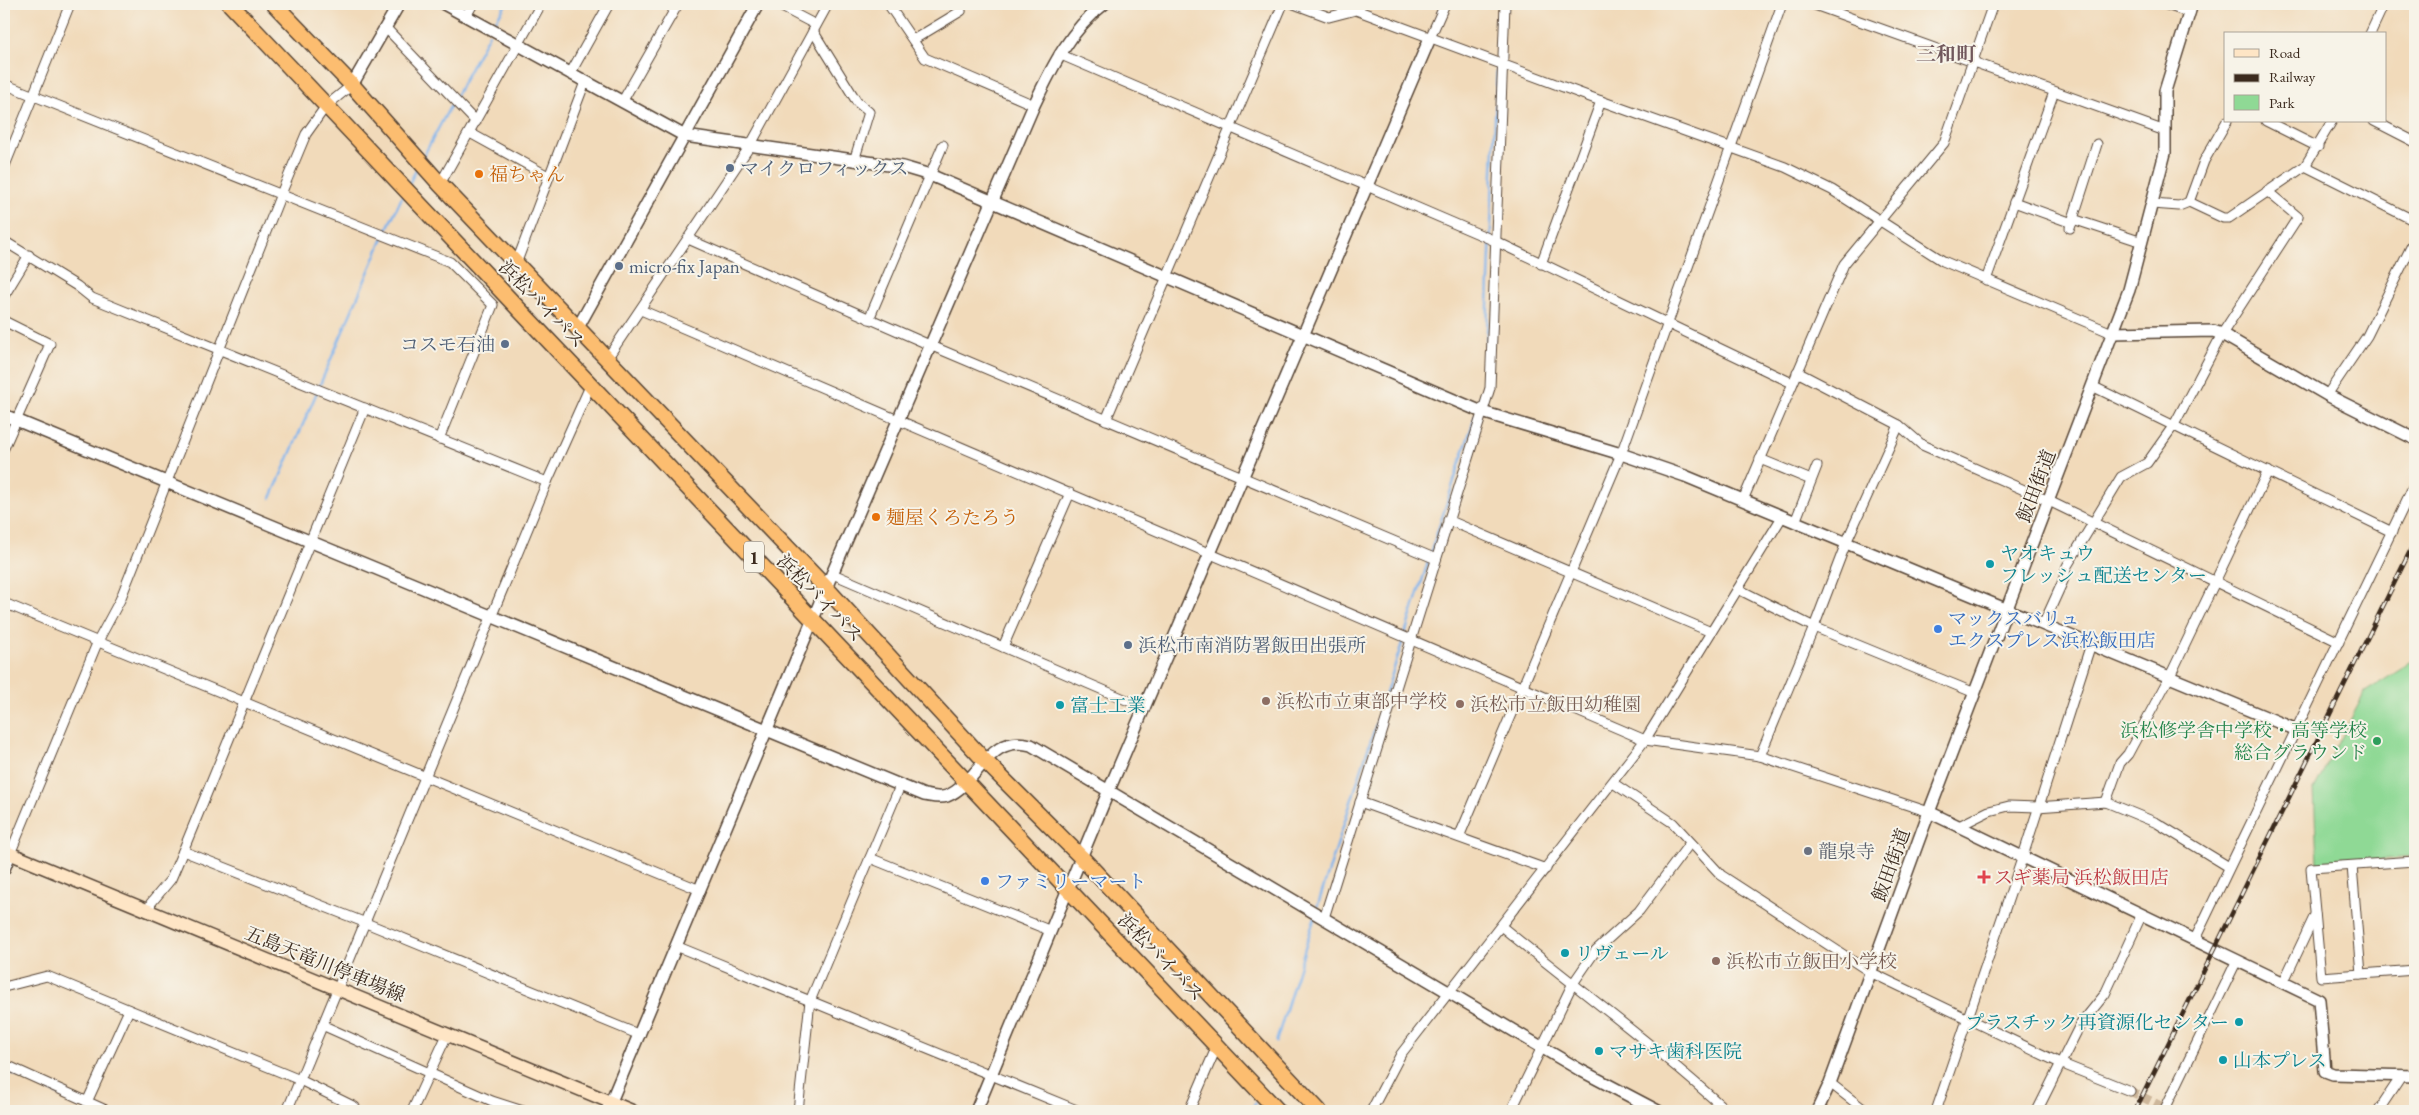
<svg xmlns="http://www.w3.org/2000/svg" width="2419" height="1115" viewBox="0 0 2419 1115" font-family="'EB Garamond','Noto Serif JP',serif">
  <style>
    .green { fill: #8fd995; stroke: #65825a }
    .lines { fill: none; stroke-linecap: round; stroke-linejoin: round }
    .stream { stroke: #7eb3ec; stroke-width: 2.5 }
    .minor-tunnel { stroke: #cdb79b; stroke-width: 9; stroke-dasharray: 9 4.5; stroke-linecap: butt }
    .minor-casing { stroke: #564435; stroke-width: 11 }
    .tertiary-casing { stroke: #564435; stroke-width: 14 }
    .secondary-casing { stroke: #564435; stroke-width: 15 }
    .trunk-casing { stroke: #564435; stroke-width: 18 }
    .minor { stroke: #fff; stroke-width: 9 }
    .tertiary { stroke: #fff; stroke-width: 11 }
    .secondary { stroke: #fee5c5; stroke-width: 12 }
    .trunk { stroke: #fcbd6f; stroke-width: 15 }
    .rail-casing { stroke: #3b2a1e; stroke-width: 4.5 }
    .rail { stroke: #f7f3e8; stroke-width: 2.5; stroke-dasharray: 8; stroke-linecap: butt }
    .service-dot { fill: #5c6f8a; stroke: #f7f3e8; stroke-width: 2 }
    .food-dot { fill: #e8710a; stroke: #f7f3e8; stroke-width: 2 }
    .culture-dot { fill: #0f9aa8; stroke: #f7f3e8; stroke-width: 2 }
    .shop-dot { fill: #3f7fe0; stroke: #f7f3e8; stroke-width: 2 }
    .education-dot { fill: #8d6e63; stroke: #f7f3e8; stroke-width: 2 }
    .leisure-dot { fill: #2e9e5b; stroke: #f7f3e8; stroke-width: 2 }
    .worship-dot { fill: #6b7280; stroke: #f7f3e8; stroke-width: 2 }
    .health-dot { fill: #e0444e; stroke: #f7f3e8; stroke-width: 2 }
    .labels { text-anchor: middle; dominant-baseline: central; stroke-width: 4; stroke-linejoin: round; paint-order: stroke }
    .shield { fill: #f7f3e8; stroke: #73665b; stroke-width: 1 }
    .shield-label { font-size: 18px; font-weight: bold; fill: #3b2a1e }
    .service-label { font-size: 19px; fill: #4e5e75; stroke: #f7f3e8; text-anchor: start }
    .food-label { font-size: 19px; fill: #c56008; stroke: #f7f3e8; text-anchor: start }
    .street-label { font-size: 19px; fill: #3b2a1e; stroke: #f7f3e8 }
    .culture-label { font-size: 19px; fill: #0d838f; stroke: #f7f3e8; text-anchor: start }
    .shop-label { font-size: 19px; fill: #366cbe; stroke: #f7f3e8; text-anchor: start }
    .education-label { font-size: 19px; fill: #785e54; stroke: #f7f3e8; text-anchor: start }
    .leisure-label { font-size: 19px; fill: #27864d; stroke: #f7f3e8; text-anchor: end }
    .worship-label { font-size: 19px; fill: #5b616d; stroke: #f7f3e8; text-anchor: start }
    .health-label { font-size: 19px; fill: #be3a42; stroke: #f7f3e8; text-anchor: start }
    .neighbourhood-label { font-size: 20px; font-weight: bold; fill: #71585c; stroke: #f7f3e8 }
  </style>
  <rect width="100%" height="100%" fill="#f7f3e8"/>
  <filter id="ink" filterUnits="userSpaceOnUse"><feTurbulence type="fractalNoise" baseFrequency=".02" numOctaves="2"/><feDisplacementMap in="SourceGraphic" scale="10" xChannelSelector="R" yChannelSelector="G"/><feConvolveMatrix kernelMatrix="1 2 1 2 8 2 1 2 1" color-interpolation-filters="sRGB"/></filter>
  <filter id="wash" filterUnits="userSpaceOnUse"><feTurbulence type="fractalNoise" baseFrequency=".0096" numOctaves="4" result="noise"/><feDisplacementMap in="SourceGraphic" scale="20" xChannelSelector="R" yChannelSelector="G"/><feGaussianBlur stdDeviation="1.12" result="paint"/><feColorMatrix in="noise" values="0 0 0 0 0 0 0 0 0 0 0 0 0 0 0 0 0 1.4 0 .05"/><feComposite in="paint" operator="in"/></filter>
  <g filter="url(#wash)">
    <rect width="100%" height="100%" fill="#f1daba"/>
    <!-- green -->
    <path class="green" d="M2415,656v201l-98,7 -3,-75 51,-97 41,-26z"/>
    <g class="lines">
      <!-- stream -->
      <g class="stream">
        <path d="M492,27l14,-23"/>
        <path d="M1498,60l2,-47"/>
        <path d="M423,157l66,-123"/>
        <path d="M408,186l10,-20"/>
        <path d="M385,233l18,-38"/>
        <path d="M319,387l64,-149"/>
        <path d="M1478,406l7,-21 12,-319"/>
        <path d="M271,498l46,-106"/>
        <path d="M1430,554l46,-140"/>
        <path d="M1316,911l113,-352"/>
        <path d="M1276,1042l39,-126"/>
        <path d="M4,1069l91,42"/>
        <path d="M1251,1111l4,-8"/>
      </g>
    </g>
  </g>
  <g filter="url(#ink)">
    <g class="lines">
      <!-- minor-tunnel -->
      <path class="minor-tunnel" d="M2130,1091l35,17"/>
      <!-- minor casing -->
      <g class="minor-casing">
        <g id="minor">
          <path d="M776,4l40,21"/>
          <path d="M888,4l37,54 109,47"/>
          <path d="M1294,4l35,13 27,-7 245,91 184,66 47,23 111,71 169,72"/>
          <path d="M1812,4l353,127"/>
          <path d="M2164,4l26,9"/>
          <path d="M466,16l7,-12"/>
          <path d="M385,27l91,95"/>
          <path d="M813,31l44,71 12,10 -15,49"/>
          <path d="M2370,34l14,-30"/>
          <path d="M1430,38l15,-34"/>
          <path d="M913,40l48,-29 -3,-7"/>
          <path d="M1059,54l436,187 297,142"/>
          <path d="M570,74l39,-70"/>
          <path d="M4,84l446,178 43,43 -54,134"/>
          <path d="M622,102l56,-98"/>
          <path d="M2266,121l52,26"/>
          <path d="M2374,121l41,21"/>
          <path d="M470,133l78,43"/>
          <path d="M2305,166l110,55"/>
          <path d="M4,168l66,-164"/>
          <path d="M440,184l101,-180"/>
          <path d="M2014,202l58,21"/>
          <path d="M2189,202l15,-41 23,-40"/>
          <path d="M2152,204l27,2 10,-4 34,16h6l76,-52 27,-45"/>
          <path d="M2073,219l69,23"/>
          <path d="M2070,228l27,-84"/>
          <path d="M688,239l244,107 504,213"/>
          <path d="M4,241l73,45 15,12 455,184"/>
          <path d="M516,264l69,-182"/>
          <path d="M1541,264l60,-163"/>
          <path d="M1986,280l68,-188"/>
          <path d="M4,296l25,-41"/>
          <path d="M641,310l1004,430 115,16 169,56"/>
          <path d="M869,319l74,-174"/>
          <path d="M4,321l46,23 -46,104"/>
          <path d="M606,360l144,-214 78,-142"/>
          <path d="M1797,372l102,53 23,20 127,56 290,141"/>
          <path d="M2092,386l300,146"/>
          <path d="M2327,395l40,-59 48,-97"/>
          <path d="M1106,420l177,-416"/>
          <path d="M1760,459l51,21"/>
          <path d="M1743,500l101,-236 100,-121 49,-139"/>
          <path d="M1448,520l263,112"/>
          <path d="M1795,522l22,-56"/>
          <path d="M833,574l312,134"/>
          <path d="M1738,589l76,38 161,66"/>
          <path d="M4,603l696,287"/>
          <path d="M2044,623l19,-42 4,-15 54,-89 26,-14 27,-38 48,-91 76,-117 -31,-26"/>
          <path d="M1003,647l67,-154"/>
          <path d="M1760,756l54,-129 32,-84 53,-118"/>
          <path d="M1613,783l60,40 48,52 149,97 190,91 70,28"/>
          <path d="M1360,802l186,67"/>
          <path d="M2106,802l14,-39 8,-9 44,-82 96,-201"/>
          <path d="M1959,826l30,-15 20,-5 28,1 69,-5 51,21 72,44"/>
          <path d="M1459,837l162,-383 161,-450"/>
          <path d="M183,851l183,72 274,112"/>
          <path d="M10,854l88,-213 22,-41 161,-406 25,-60 20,-28 26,-21"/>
          <path d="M870,858l181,73"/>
          <path d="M2415,861l-104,7 10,109 94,-7"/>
          <path d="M2352,866l9,108"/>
          <path d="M149,912l2,-9 20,-24 12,-28 182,-443"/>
          <path d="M1324,918l166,-530 15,-384"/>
          <path d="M1501,926c75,62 154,119 226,185"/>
          <path d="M2195,939l220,-456"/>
          <path d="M676,946l403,165"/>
          <path d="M2283,983l32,-68"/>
          <path d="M4,987l43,-11 253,104 55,27 1,4"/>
          <path d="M322,1025l170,76 31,10"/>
          <path d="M4,1064l104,47"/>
          <path d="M1830,1083l36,28"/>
          <path d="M87,1102l42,-92"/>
          <path d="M287,1111l260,-629 44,-98"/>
          <path d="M412,1111l35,-76"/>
          <path d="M798,1111l12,-110 90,-215"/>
          <path d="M1189,1111l28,-65"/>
          <path d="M1371,1111l30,-57 244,-314 137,-223"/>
          <path d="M1511,1111l61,-126 24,-35 43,-39 51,-68"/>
          <path d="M1635,1111l5,-9"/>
          <path d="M1936,1111l87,-255 68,-212"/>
          <path d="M2037,1111l43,-86 25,-31 37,-80"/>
          <path d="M2164,1111l73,-151"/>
          <path d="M2378,1111l24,-36"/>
        </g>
      </g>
      <!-- tertiary casing -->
      <g class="tertiary-casing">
        <g id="tertiary">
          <path d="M444,4l241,132 218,31 27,8 552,237 139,42 64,22 612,254"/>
          <path d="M352,85l47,-81"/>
          <path d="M577,329l181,-325"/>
          <path d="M2112,333l101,-2 9,3 105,61 88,44"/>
          <path d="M4,415l920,380c7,1 15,4 23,1 32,-13 41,-63 84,-51l549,325 78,41"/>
          <path d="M1929,812l390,188 6,71 8,3 82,2"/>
          <path d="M4,869l6,-15"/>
          <path d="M607,1111l219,-523 208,-483c18,-38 36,-75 70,-101"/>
          <path d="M976,1111l133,-321 321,-752"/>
          <path d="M1817,1111l13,-28 99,-271 200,-522 36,-137v-62l27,-87"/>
        </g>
      </g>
      <!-- secondary casing -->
      <g class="secondary-casing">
        <path id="secondary" d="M4,851l628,260"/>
      </g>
      <!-- trunk casing -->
      <g class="trunk-casing">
        <g id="trunk">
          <path d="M230,4l1048,1107"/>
          <path d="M274,4l78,81 88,99 386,404 158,172 97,97 238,254"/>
        </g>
      </g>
      <!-- minor -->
      <use href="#minor" class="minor"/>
      <!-- tertiary -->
      <use href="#tertiary" class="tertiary"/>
      <!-- secondary -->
      <use href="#secondary" class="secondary"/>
      <!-- trunk -->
      <use href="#trunk" class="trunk"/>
      <!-- rail casing -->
      <g class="rail-casing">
        <path id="rail" d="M2135,1111l280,-570"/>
      </g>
      <!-- rail -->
      <use href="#rail" class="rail"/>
    </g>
  </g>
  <!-- markers -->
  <g class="service-dot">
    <circle cx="730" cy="168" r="5"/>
    <circle cx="619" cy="266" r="5"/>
    <circle cx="505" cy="344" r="5"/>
    <circle cx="1128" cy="645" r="5"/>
  </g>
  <g class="food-dot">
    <circle cx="479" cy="174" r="5"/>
    <circle cx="876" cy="517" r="5"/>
  </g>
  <g class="culture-dot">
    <circle cx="1990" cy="564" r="5"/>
    <circle cx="1060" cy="705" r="5"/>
    <circle cx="1565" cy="953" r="5"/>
    <circle cx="2239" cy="1022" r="5"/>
    <circle cx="1599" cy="1051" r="5"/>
    <circle cx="2223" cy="1060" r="5"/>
  </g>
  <g class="shop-dot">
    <circle cx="1938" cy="629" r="5"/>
    <circle cx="985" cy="881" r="5"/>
  </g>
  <g class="education-dot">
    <circle cx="1266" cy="701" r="5"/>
    <circle cx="1460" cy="704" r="5"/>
    <circle cx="1716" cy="961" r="5"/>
  </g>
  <circle class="leisure-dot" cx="2377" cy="741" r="5"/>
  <circle class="worship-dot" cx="1808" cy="851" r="5"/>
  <path class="health-dot" d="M1981.5 869.5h5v5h5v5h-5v5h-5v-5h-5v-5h5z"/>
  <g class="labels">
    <!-- shield labels -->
    <rect class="shield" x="744" y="541.5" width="20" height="31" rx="4"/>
    <g class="shield-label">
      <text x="754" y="557">1</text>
    </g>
    <!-- service labels -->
    <g class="service-label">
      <text x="740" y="168">マイクロフィックス</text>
      <text x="629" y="266">micro-fix Japan</text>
      <text x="495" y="344" text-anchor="end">コスモ石油</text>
      <text x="1138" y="645">浜松市南消防署飯田出張所</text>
    </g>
    <!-- food labels -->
    <g class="food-label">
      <text x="489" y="174">福ちゃん</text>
      <text x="886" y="517">麺屋くろたろう</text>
    </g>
    <!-- street labels -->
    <g class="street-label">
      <text transform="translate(542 304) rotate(46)">浜松バイパス</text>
      <text transform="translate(2036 486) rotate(-69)">飯田街道</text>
      <text transform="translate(820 598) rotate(46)">浜松バイパス</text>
      <text transform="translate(1891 865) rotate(-70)">飯田街道</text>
      <text transform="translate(1161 957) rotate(46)">浜松バイパス</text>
      <text transform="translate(325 964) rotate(22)">五島天竜川停車場線</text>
    </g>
    <!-- culture labels -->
    <g class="culture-label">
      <text x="2000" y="553">ヤオキュウ<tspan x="2000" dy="22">フレッシュ配送センター</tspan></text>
      <text x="1070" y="705">富士工業</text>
      <text x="1575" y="953">リヴェール</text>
      <text x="2229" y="1022" text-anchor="end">プラスチック再資源化センター</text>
      <text x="1609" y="1051">マサキ歯科医院</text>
      <text x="2233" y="1060">山本プレス</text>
    </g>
    <!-- shop labels -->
    <g class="shop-label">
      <text x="1948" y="618">マックスバリュ<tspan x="1948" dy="22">エクスプレス浜松飯田店</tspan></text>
      <text x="995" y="881">ファミリーマート</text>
    </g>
    <!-- education labels -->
    <g class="education-label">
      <text x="1276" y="701">浜松市立東部中学校</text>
      <text x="1470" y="704">浜松市立飯田幼稚園</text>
      <text x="1726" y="961">浜松市立飯田小学校</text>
    </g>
    <!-- leisure labels -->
    <g class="leisure-label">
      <text x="2367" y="730">浜松修学舎中学校・高等学校<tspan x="2367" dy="22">総合グラウンド</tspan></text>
    </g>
    <!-- worship labels -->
    <g class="worship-label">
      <text x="1818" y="851">龍泉寺</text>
    </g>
    <!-- health labels -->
    <g class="health-label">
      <text x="1994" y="877">スギ薬局 浜松飯田店</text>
    </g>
    <!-- neighbourhood labels -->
    <g class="neighbourhood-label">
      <text x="1946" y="54">三和町</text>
    </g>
  </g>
  <!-- margin -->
  <rect width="2419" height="1115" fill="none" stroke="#f7f3e8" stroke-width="20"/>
  <!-- legend -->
  <rect x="2224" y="32" width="162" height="90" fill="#f7f3e8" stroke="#aca397"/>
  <rect x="2234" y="49" width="25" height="8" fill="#fee5c5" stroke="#aca397"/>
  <text x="2269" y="58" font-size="15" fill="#3b2a1e">Road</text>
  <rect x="2234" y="74" width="25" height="8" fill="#3b2a1e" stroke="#aca397"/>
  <text x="2269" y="82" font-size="15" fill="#3b2a1e">Railway</text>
  <rect x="2234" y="95" width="25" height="15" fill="#8fd995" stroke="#aca397"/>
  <text x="2269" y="108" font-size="15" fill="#3b2a1e">Park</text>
</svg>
